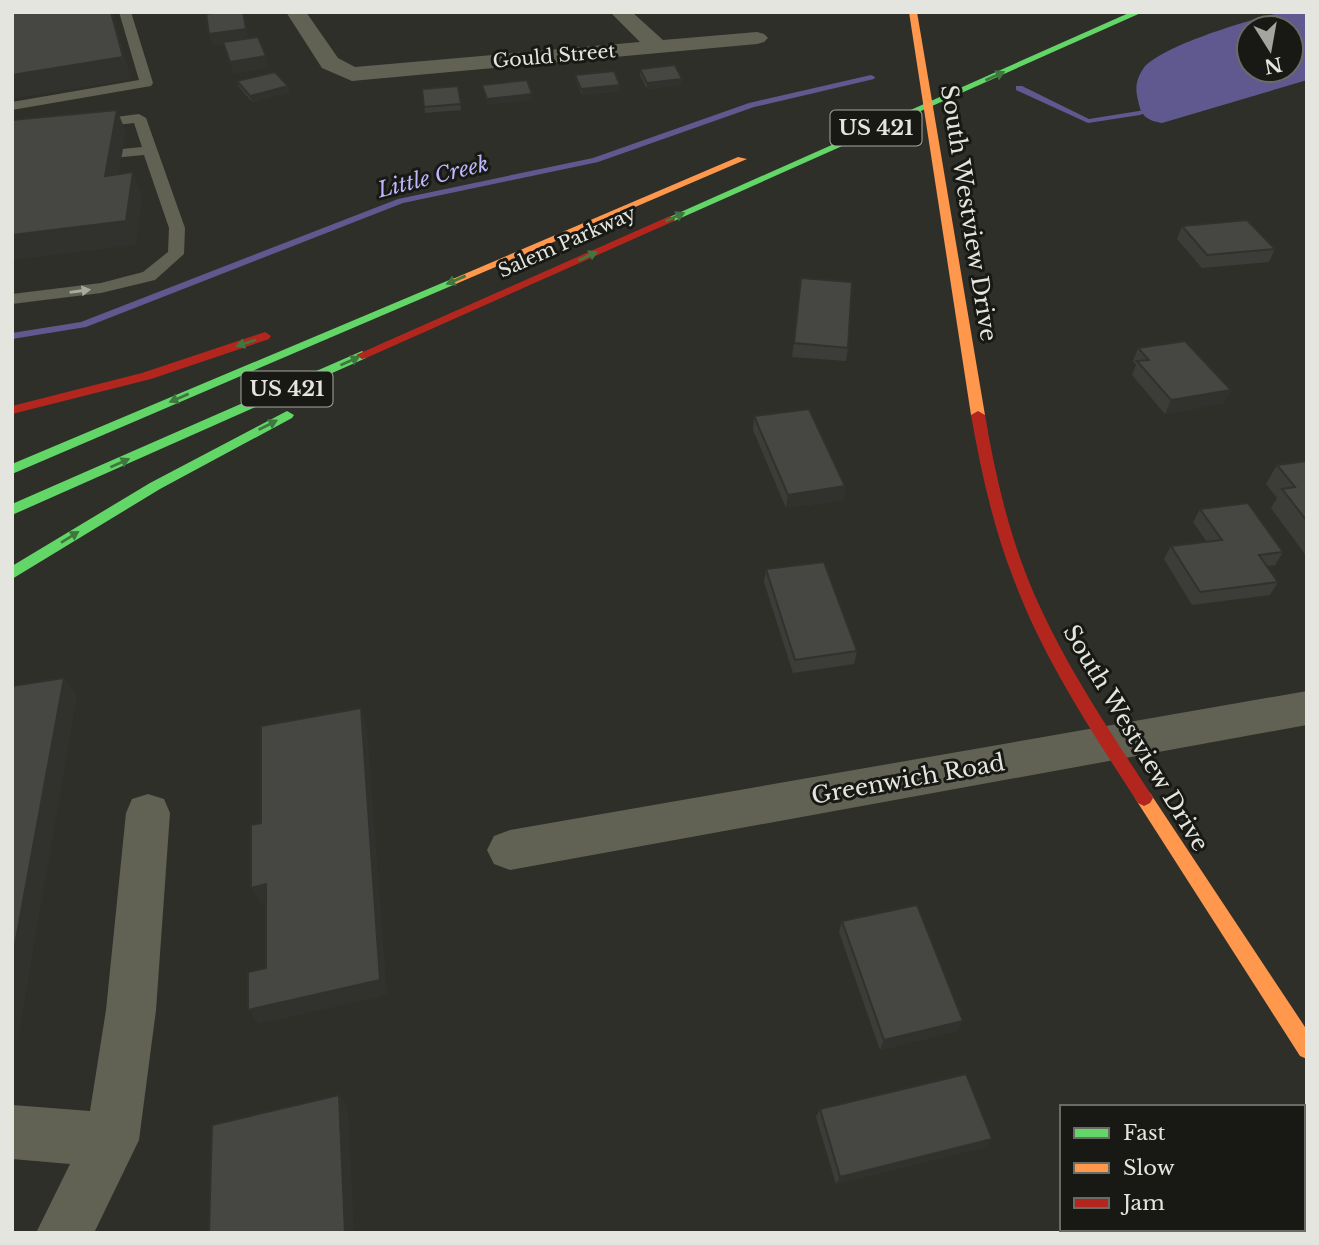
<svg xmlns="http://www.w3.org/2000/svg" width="1319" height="1245" viewBox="0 0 1319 1245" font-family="'Libre Baskerville',serif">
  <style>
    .water { fill: #605990; fill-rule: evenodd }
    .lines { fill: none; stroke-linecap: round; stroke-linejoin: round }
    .stream { fill: #605990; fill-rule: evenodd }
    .lane { fill: #616253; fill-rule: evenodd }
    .street { fill: #616253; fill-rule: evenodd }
    .fast { fill: #63d668; fill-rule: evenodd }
    .slow { fill: #ff974d; fill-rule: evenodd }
    .jam { fill: #b3261e; fill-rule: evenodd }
    .wall { fill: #3c3c39 }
    .shaded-wall { fill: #31312e }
    .building { fill: #464642; stroke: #31312e; stroke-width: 2 }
    .oneway { fill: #3e783e }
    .oneway2 { fill: #a9aa9f }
    .labels { text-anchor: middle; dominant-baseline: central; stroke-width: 6; stroke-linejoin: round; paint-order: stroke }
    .far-street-label { font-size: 19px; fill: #e4e5de; stroke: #181914 }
    .shield { fill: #181914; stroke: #a7a8a1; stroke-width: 2 }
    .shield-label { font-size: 21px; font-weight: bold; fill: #e4e5de }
    .far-water-label { font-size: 21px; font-style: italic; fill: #bfb8ff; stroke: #181914 }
    .street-label { font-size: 23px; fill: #e4e5de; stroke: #181914 }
  </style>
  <rect width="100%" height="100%" fill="#2f2f2a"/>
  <!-- water -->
  <path class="water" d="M1284,12h23v68l-145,43c-16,-3 -21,-7 -24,-23 -3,-12 -2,-20 5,-31 16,-23 112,-51 141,-57zM1249,28h42v42h-42z"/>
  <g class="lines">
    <!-- stream -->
    <g class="stream">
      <path d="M871,75l4,2 -1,2 -120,28 -156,55 -195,41 -317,124 -74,12v-6l69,-11 317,-123 195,-41 156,-55z"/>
      <path d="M1016,86h6l67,33 50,-8 15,-5 4,2 -18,7 -52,8 -72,-33z"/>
    </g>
    <!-- lane -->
    <g class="lane">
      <path d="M119,12h12l22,71 -2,3 -139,24v-8l127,-22z"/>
      <path d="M139,114l7,4 39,110 -1,26 -29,26 -54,13 -89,11v-10l89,-11 42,-11 25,-20 1,-24 -25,-73 -53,5 -7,-4 7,-4 51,-5 -8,-24 -42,5 -7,-4 7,-4z"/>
    </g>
    <!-- street -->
    <g class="street">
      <path d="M286,12h20l32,46 17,9 285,-25 -30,-30h22l31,28 94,-8 7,2 4,4 -4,4 -7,2 -405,37 -30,-13z"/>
      <path d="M1307,691v34l-797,145 -16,-6 -7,-14 7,-14 16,-6z"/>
      <path d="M148,794l16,5 6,14 -14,197 -17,130 -45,93h-58l34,-69 -58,-5v-54l78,6 16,-101 20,-197 6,-14z"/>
    </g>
    <!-- fast -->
    <g class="fast">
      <path d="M1131,12h12l-469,209 -9,-2z"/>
      <path d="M454,278l6,3 -2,2 -446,191v-10z"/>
      <path d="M362,351l6,4 -2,3 -354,157v-11z"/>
      <path d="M287,411l7,4 -2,3 -132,71 -148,90v-13l138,-83z"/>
    </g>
    <!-- slow -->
    <g class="slow">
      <path d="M909,12h8l68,403 -7,4 -7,-4z"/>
      <path d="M738,157l9,2 -289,124 -4,1 -6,-3z"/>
      <path d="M1144,790l6,3 157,237v29l-7,-3 -162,-253 -3,-5 3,-5z"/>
    </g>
    <!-- jam -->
    <g class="jam">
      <path d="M670,216l5,3 -1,2 -308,137 -4,1 -6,-4z"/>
      <path d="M265,332l6,4 -2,3 -118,40 -139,35v-8l130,-33z"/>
      <path d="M978,411l7,4c11,66 27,133 56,194 30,65 70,124 109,184l3,5 -3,5 -6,3 -6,-3c-46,-71 -94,-143 -124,-223 -21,-53 -33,-109 -43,-165z"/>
    </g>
  </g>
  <!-- wall -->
  <g class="wall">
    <path d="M640,69l42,10v6l-35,4 -7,-14z"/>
    <path d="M575,75l46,16 -39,4 -6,-14z"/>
    <path d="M237,81l53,11 -38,10 -13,-15z"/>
    <path d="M458,86l3,24 -36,3 -3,-24z"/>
    <path d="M1182,226l93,23 -6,13 -67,6 -25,-29z"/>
    <path d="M801,278l47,70 -2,13 -54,-4z"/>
    <path d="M1138,348l86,55 -59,11 -33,-39 4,-10 -3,-4z"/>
    <path d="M754,416l91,70 -2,14 -57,8 -33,-78z"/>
    <path d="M1307,461v96l-36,-49 6,-10 -11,-14 11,-19z"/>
    <path d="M1200,509l83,43 -8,13 -8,1 11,16 -8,13 -78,10 -28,-46 7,-13 36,-4 -14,-20z"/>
    <path d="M766,569l91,82 -3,13 -61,9 -29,-91z"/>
    <path d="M842,921l115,110 -77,19 -41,-118z"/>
    <path d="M820,1109l172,30 -7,8 -149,37 -20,-67z"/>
  </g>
  <!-- shaded-wall -->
  <g class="shaded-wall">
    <path d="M111,12h1l2,6 17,61 -119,20v-24z"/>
    <path d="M243,12l6,29 -37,5 -3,-12z"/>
    <path d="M266,56l3,12 -36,6 -3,-12z"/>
    <path d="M682,79v6l-35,4v-6z"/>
    <path d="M620,85l1,6 -39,4 -1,-6z"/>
    <path d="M288,86l2,6 -38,10 -2,-6z"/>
    <path d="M532,94l1,6 -46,5v-6z"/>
    <path d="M117,110l9,22 -12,68 -9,-24z"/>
    <path d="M133,172l9,24 -6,49 -124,15v-25z"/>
    <path d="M1231,390l-7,13 -59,11 6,-14z"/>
    <path d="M845,486l-2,14 -57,8 2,-13z"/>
    <path d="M64,678l13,18 -59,343 -6,1v-79z"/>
    <path d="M361,708l6,18 20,269 -128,29 -11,-14 132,-30z"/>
    <path d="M266,884l10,17 -15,3 -10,-16z"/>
    <path d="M963,1021l-6,10 -77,19 4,-10z"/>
    <path d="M339,1095l9,13 6,125h-9z"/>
    <path d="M992,1139l-7,8 -149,37 4,-7z"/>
  </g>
  <!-- building -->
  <g class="building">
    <path d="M12,12h99l12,45 -111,18z"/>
    <path d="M219,12h24l3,17 -37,5 -3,-20z"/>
    <path d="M258,37l8,19 -36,6 -7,-20z"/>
    <path d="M675,65l7,14 -35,4 -7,-14z"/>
    <path d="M614,71l6,14 -39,4 -6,-14z"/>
    <path d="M275,72l13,14 -38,10 -13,-15z"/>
    <path d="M527,80l5,14 -45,5 -5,-14z"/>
    <path d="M458,86l3,18 -37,3 -2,-18z"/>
    <path d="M117,110l-12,66 28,-4 -7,49 -114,14v-115z"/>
    <path d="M1247,220l28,29 -68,6 -25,-29z"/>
    <path d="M801,278l51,4 -4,66 -54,-5z"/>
    <path d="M1185,341l46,49 -60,10 -34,-39 12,-1 -11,-12z"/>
    <path d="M809,409l36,77 -57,9 -34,-79z"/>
    <path d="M1307,461v60l-25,-32 13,-2 -18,-22z"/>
    <path d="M1248,503l35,49 -24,3 19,27 -78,10 -29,-46 51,-6 -22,-31z"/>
    <path d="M824,562l33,89 -62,9 -29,-91z"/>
    <path d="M64,678l-52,283v-275z"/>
    <path d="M361,708l19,272 -132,30v-38l18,-4v-84l-15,4v-63l10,-2v-97z"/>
    <path d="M917,905l46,116 -79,19 -42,-119z"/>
    <path d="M966,1074l26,65 -152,38 -20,-68z"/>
    <path d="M339,1095l6,138h-136l3,-108z"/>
  </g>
  <!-- one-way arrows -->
  <defs><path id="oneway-solid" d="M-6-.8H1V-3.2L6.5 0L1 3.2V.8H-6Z" transform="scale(1.75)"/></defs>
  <g class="oneway">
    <use href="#oneway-solid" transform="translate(995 76) rotate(-24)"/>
    <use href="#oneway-solid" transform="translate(675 217) rotate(-24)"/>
    <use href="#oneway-solid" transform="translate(588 256) rotate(-25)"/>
    <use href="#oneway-solid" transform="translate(456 280) rotate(157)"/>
    <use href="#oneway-solid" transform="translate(246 343) rotate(162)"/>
    <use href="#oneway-solid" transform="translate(350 361) rotate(-24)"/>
    <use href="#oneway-solid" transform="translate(179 398) rotate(157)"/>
    <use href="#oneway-solid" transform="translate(268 425) rotate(-27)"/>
    <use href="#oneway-solid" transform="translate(120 463) rotate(-24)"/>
    <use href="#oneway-solid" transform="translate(70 537) rotate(-32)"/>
  </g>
  <use class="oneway2" href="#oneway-solid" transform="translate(80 291) rotate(-8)"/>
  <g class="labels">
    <!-- far-street labels -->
    <g class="far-street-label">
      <text transform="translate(554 56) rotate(-5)">Gould Street</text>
      <text transform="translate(567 242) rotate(-24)">Salem Parkway</text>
    </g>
    <!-- shield labels -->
    <g class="shield">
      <rect x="830.5" y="110.5" width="91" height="35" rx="5"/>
      <rect x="241.5" y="371.5" width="91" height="35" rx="5"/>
    </g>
    <g class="shield-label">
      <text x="876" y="128">US 421</text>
      <text x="287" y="389">US 421</text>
    </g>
    <!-- far-water labels -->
    <g class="far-water-label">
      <text transform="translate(433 177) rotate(-14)">Little Creek</text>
    </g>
    <!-- street labels -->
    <g class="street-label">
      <text transform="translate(969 213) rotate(81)">South Westview Drive</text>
      <text transform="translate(1136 738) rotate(59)">South Westview Drive</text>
      <text transform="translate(908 779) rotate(-10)">Greenwich Road</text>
    </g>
  </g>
  <!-- border -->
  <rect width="1319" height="1245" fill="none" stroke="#e4e5de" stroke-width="28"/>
  <!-- legend -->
  <rect x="1060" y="1105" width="245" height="126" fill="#181914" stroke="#6a6b65" stroke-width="2"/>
  <rect x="1074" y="1128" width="35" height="10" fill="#63d668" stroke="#6a6b65" stroke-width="2"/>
  <text x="1123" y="1140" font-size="21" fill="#e4e5de">Fast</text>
  <rect x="1074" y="1163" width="35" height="10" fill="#ff974d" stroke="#6a6b65" stroke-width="2"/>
  <text x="1123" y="1175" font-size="21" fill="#e4e5de">Slow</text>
  <rect x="1074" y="1198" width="35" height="10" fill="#b3261e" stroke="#6a6b65" stroke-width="2"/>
  <text x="1123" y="1210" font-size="21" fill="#e4e5de">Jam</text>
  <!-- north arrow -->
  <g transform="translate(1270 49) rotate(169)"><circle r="33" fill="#181914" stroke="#6a6b65" stroke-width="2"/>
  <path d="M0-5L12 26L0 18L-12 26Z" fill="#a5a59f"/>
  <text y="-10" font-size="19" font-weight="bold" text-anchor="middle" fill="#e4e5de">N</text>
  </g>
</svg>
